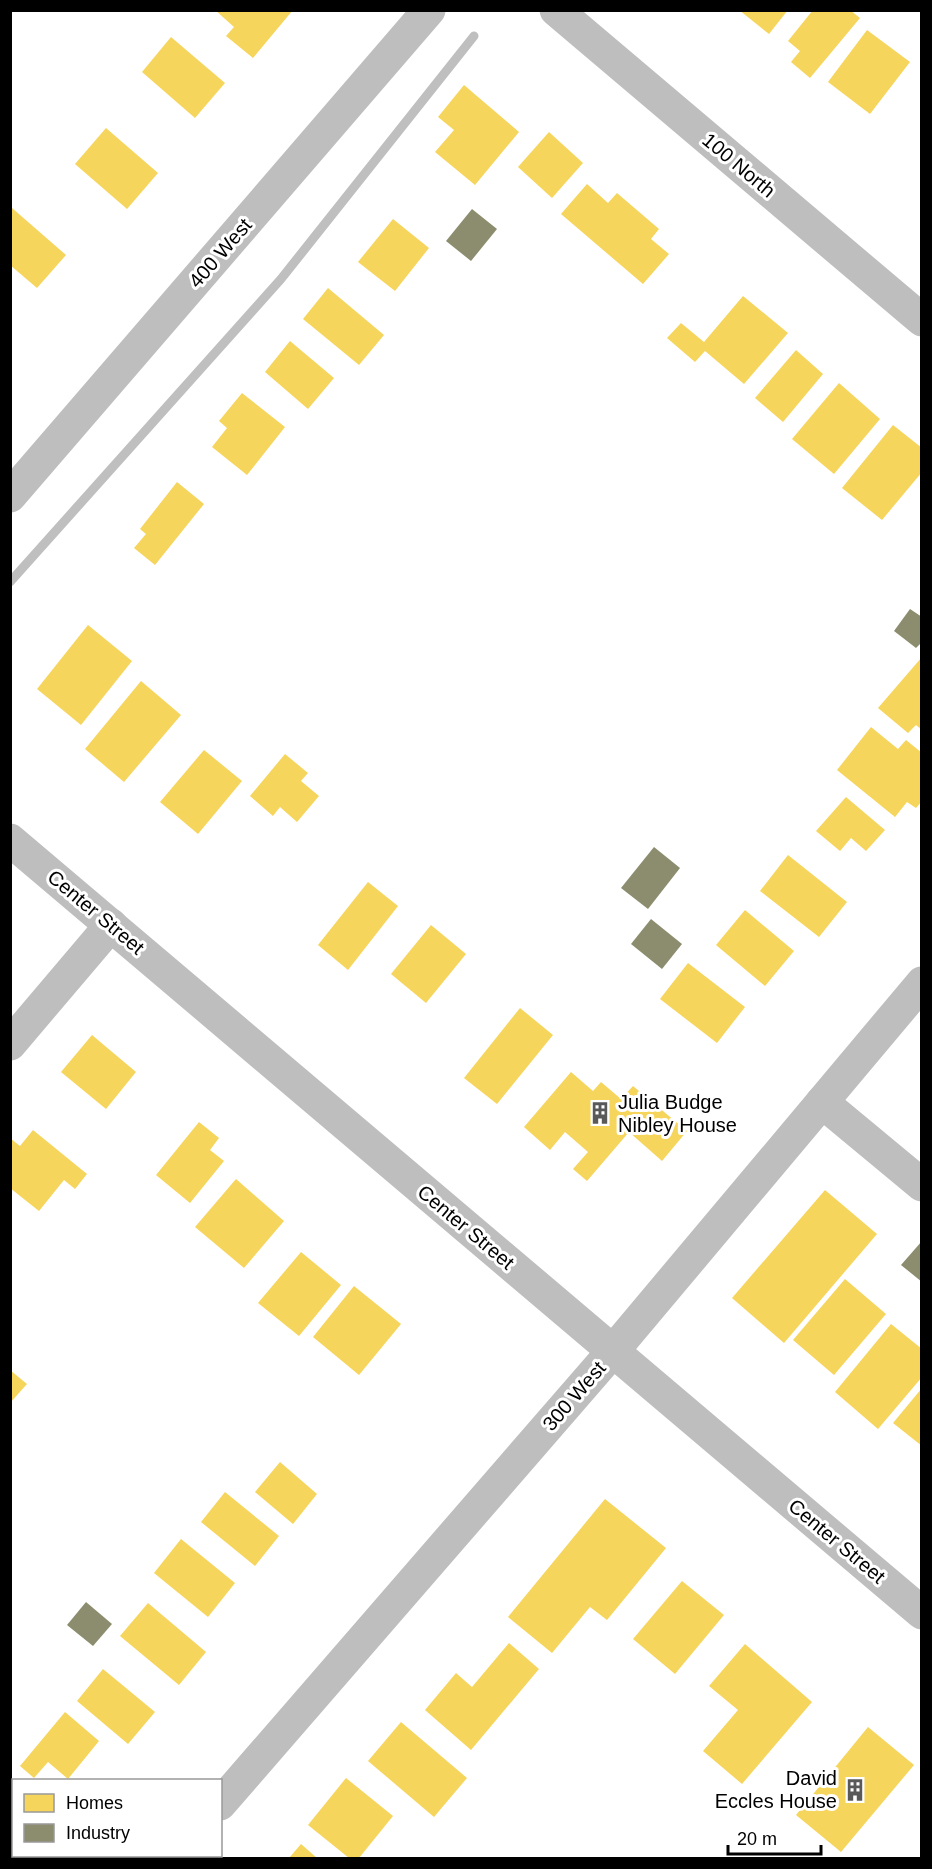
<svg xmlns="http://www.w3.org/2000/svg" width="932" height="1869" viewBox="0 0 932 1869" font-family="Arial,sans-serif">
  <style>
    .homes { fill: #f6d55c }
    .industry { fill: #8c8c6e }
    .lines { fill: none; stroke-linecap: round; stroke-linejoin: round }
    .stream { stroke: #bfbfbf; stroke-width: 9 }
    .minor { stroke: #bebebe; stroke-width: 33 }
    .labels { text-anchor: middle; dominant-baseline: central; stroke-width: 6; stroke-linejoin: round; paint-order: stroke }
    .street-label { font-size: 20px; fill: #000; stroke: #fff }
    .poi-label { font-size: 20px; fill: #000; stroke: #fff; text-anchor: start }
  </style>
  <rect width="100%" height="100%" fill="#fff"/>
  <!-- homes -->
  <g class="homes">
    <path d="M215,10h78l-40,48 -27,-22 8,-9z"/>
    <path d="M739,10h49l-19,24z"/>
    <path d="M813,10h37l10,8 -50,60 -19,-16 9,-11 -12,-10z"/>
    <path d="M867,30l43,32 -40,52 -42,-32z"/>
    <path d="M171,37l54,46 -30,35 -53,-46z"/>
    <path d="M464,85l55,47 -44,53 -40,-33 19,-22 -16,-13z"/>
    <path d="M106,128l52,45 -31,36 -52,-45z"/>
    <path d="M549,132l34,31 -31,35 -34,-31z"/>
    <path d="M587,184l21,19 9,-10 42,36 -8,10 18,15 -26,30 -82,-70z"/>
    <path d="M12,208l54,47 -29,33 -27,-23z"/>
    <path d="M393,219l36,29 -34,43 -37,-29z"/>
    <path d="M328,288l56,47 -25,30 -56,-46z"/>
    <path d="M743,296l45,37 -44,51 -39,-33 -10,11 -28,-24 14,-15 23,19z"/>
    <path d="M290,341l44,37 -26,31 -43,-37z"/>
    <path d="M796,350l27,24 -40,48 -28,-24z"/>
    <path d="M839,383l41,36 -46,55 -42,-35z"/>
    <path d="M242,393l43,34 -38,48 -35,-28 15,-19 -8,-7z"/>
    <path d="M893,425l29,23v24l-40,48 -40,-32z"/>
    <path d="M177,482l27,22 -49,61 -21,-17 12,-14 -6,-5z"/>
    <path d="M88,625l44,36 -51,64 -44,-36z"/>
    <path d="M922,657v73l-6,-5 -8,8 -30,-25z"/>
    <path d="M141,681l40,34 -57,67 -39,-33z"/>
    <path d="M871,727l27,22 8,-9 16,13v48l-6,7 -9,-6 -12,15 -58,-47z"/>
    <path d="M204,750l38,31 -44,53 -38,-32z"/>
    <path d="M285,754l23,19 -7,8 18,15 -22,26 -17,-15 -7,9 -23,-20z"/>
    <path d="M846,797l39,33 -19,21 -15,-13 -11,13 -24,-20z"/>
    <path d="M788,855l59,47 -28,35 -59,-46z"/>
    <path d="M368,882l30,24 -50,64 -30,-25z"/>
    <path d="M745,910l49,41 -29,35 -49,-41z"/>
    <path d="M431,925l35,29 -40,49 -35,-29z"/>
    <path d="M688,963l57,44 -28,36 -57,-44z"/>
    <path d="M520,1008l33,27 -56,69 -33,-26z"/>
    <path d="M92,1035l44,37 -30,37 -45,-37z"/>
    <path d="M571,1072l22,19 8,-9 20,17 12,-13 54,45 -25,30 -33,-29 -42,49 -14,-12 15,-17 -23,-20 -15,18 -26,-23z"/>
    <path d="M199,1122l20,16 -9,12 14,11 -34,42 -34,-28z"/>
    <path d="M33,1130l54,44 -12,15 -11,-9 -25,31 -29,-23v-50l10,8z"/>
    <path d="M236,1179l48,42 -40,47 -49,-41z"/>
    <path d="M825,1190l52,44 -93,109 -52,-45z"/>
    <path d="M301,1252l40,33 -42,51 -41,-33z"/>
    <path d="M845,1279l41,35 -52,61 -41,-35z"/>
    <path d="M354,1286l47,38 -42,51 -46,-38z"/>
    <path d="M891,1324l31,25v28l-44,52 -43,-37z"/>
    <path d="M10,1370l17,14 -17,19z"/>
    <path d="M922,1388v58l-29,-23z"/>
    <path d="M280,1462l37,32 -24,30 -38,-32z"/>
    <path d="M225,1492l54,44 -24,30 -54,-44z"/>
    <path d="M605,1499l61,49 -59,72 -17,-13 -38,46 -44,-36z"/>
    <path d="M181,1539l54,44 -27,34 -54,-44z"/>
    <path d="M682,1581l42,34 -49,59 -42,-35z"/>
    <path d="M148,1603l58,49 -27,33 -59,-49z"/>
    <path d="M509,1643l30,26 -68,81 -46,-40 31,-37 16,14z"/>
    <path d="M745,1644l67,58 -70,82 -39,-33 35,-41 -29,-24z"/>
    <path d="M103,1669l52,43 -27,32 -51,-43z"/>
    <path d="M65,1712l34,29 -31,38 -20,-17 -14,16 -14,-12z"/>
    <path d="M401,1722l66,56 -33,39 -66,-56z"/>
    <path d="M868,1727l46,38 -73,87 -45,-37z"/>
    <path d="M346,1778l47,38 -34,42h-10l-41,-33z"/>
    <path d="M14,1815v18l-4,-2v-12z"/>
    <path d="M301,1844l16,14h-28z"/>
  </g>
  <!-- industry -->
  <g class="industry">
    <path d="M472,209l25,20 -26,32 -25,-20z"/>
    <path d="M910,609l12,8v25l-6,6 -22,-17z"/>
    <path d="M654,847l26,21 -32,41 -27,-21z"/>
    <path d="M651,919l31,25 -20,25 -31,-25z"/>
    <path d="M922,1241v41l-21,-17z"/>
    <path d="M86,1602l26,22 -19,22 -26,-21z"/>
  </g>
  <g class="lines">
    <!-- stream -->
    <path class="stream" d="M10,582l271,-303 193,-243"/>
    <!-- minor -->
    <g class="minor">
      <path d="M556,10l366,310"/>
      <path d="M10,496l419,-486"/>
      <path d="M10,840l912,773"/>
      <path d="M10,1044l101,-119"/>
      <path d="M822,1102l100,83"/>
      <path d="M220,1804l393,-453 309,-368"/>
      <path d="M173,1858l3,-2"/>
    </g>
  </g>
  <!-- icons -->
  <defs>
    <g id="building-bare" transform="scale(1.8)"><path d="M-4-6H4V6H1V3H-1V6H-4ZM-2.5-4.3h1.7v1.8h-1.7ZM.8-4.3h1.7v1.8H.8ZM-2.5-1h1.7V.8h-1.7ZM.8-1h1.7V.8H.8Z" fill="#595959" stroke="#fff" stroke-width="2.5" paint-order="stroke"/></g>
  </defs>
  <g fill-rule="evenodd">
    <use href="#building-bare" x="600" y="1113"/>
    <use href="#building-bare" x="855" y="1790"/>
  </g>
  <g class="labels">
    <!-- street labels -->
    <g class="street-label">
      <text transform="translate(739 165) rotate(40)">100 North</text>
      <text transform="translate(220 253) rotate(-49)">400 West</text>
      <text transform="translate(96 912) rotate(40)">Center Street</text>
      <text transform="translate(466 1227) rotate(40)">Center Street</text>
      <text transform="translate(574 1396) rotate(-49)">300 West</text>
      <text transform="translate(837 1541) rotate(40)">Center Street</text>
    </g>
    <!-- poi labels -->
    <g class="poi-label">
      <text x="618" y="1102">Julia Budge<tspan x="618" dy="23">Nibley House</tspan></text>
      <text x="837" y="1778" text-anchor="end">David<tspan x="837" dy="23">Eccles House</tspan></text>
    </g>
  </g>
  <!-- border -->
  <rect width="932" height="1869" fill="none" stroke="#000000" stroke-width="24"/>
  <!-- legend -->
  <rect x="12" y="1779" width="210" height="78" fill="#ffffff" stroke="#999999" stroke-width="1.5"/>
  <rect x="24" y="1794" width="30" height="18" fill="#f6d55c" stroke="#999999" stroke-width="1.5"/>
  <text x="66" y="1809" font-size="18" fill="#000000">Homes</text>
  <rect x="24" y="1824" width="30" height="18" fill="#8c8c6e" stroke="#999999" stroke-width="1.5"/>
  <text x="66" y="1839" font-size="18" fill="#000000">Industry</text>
  <!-- scale -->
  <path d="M728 1845v9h93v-9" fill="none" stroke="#000000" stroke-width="3"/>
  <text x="737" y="1845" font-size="18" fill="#000000" stroke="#ffffff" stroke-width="4.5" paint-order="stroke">20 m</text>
</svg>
